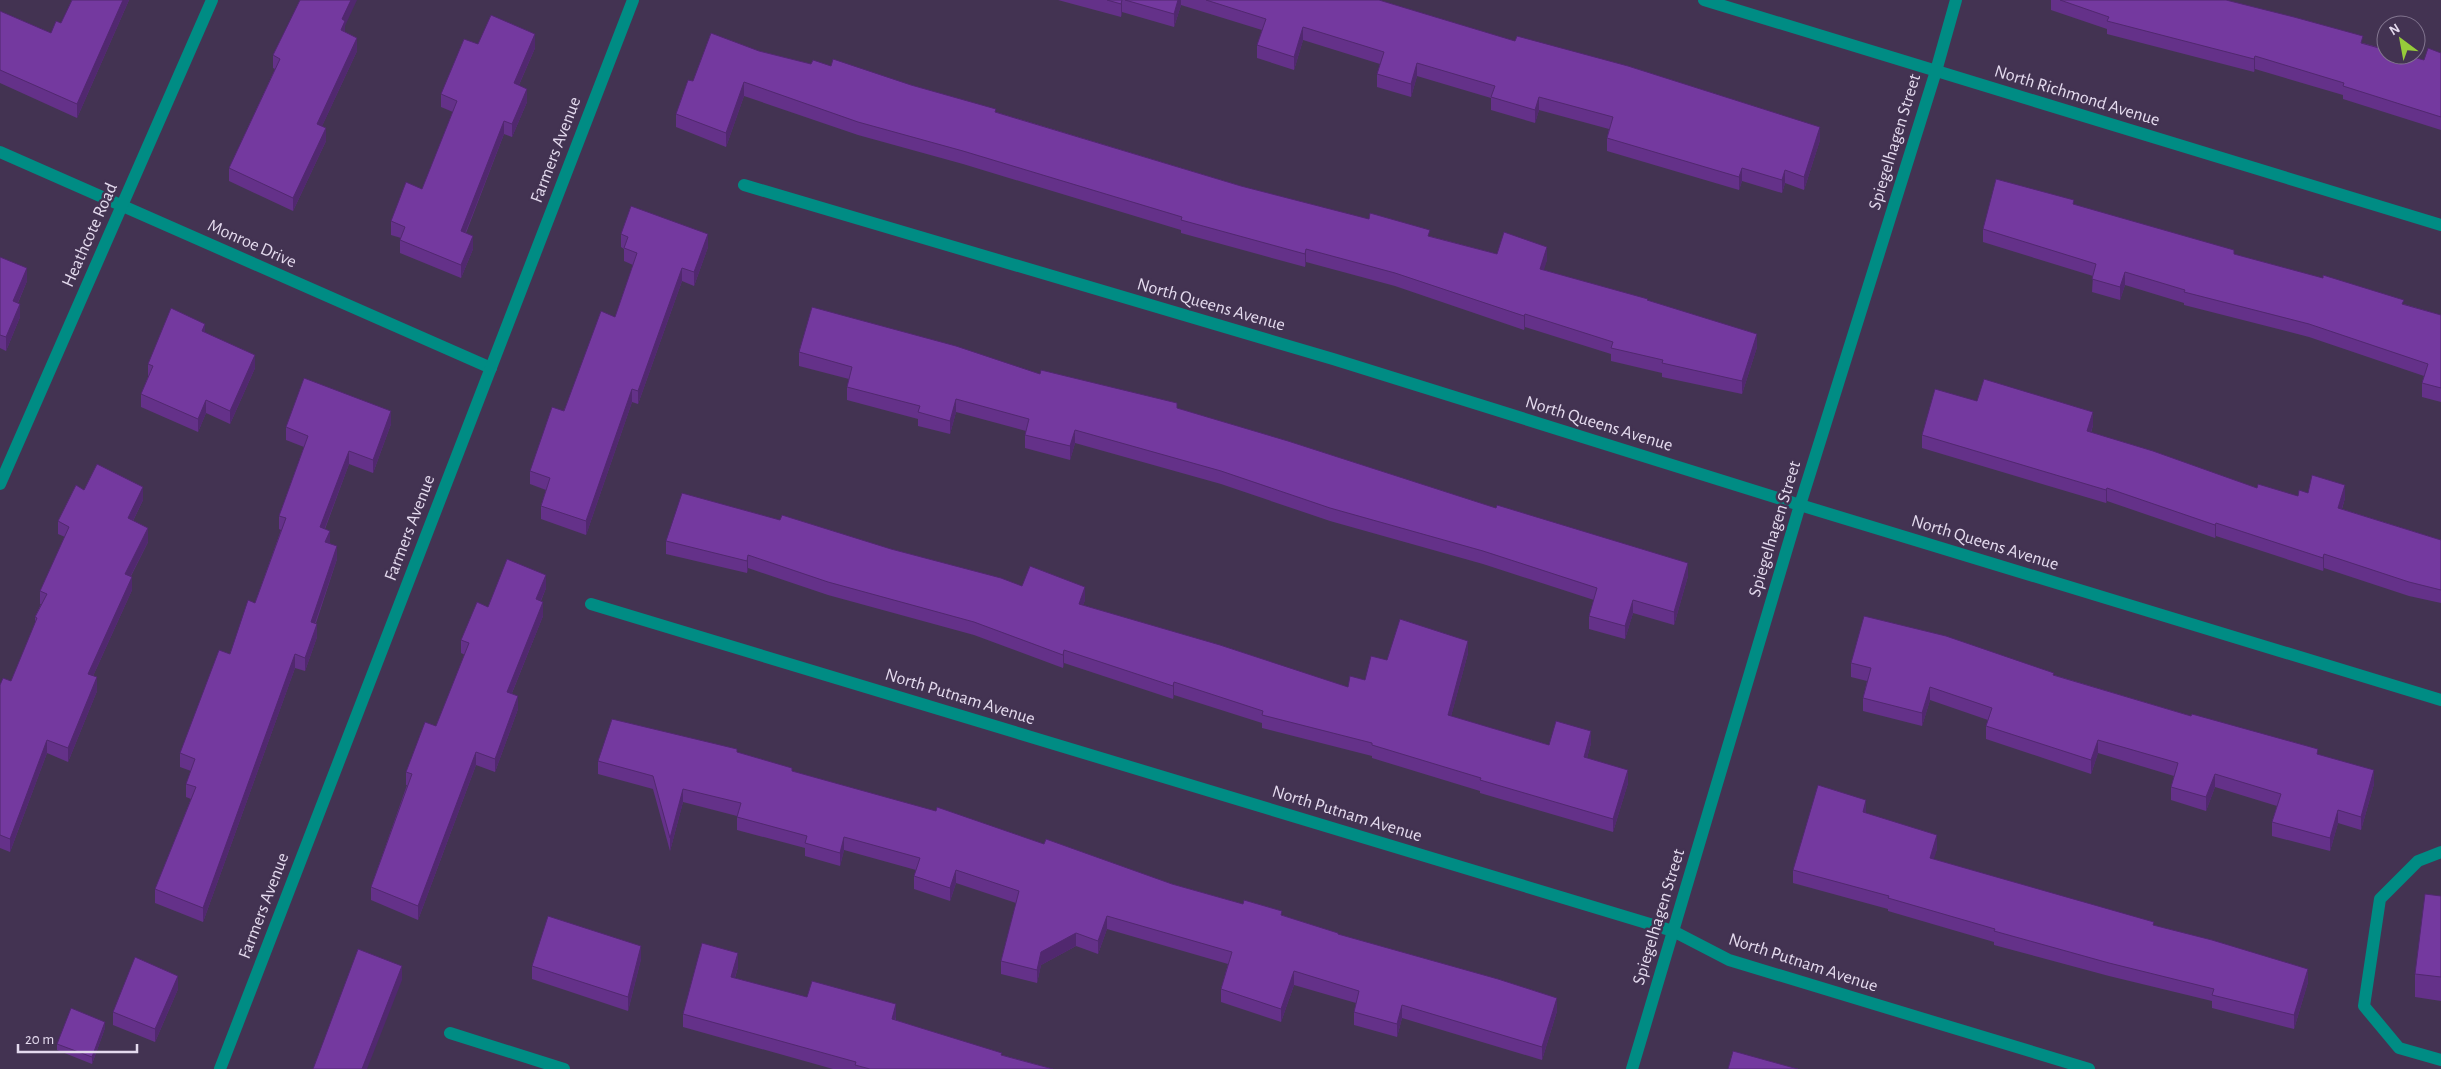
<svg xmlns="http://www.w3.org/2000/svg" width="2441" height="1069" viewBox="0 0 2441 1069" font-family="'Alegreya Sans',sans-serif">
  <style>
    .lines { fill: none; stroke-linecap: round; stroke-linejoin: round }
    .minor { stroke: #008c84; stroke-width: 12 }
    .wall { fill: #643189 }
    .shaded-wall { fill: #51286f }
    .building { fill: #74399f; stroke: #51286f }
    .labels { text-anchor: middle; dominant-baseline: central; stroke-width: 5; stroke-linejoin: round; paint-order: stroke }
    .street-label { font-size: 18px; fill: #e4daee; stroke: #433352 }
  </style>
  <rect width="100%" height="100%" fill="#433352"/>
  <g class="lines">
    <!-- minor -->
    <g class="minor">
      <path d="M1704,0l737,225"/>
      <path d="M0,152l491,216"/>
      <path d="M744,185l589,174 467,146 641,195"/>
      <path d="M0,484l212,-484"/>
      <path d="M591,604l1082,327 56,29 360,109"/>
      <path d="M2441,852l-23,9 -38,38 -16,107 35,42 42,12"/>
      <path d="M450,1033l114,36"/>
      <path d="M220,1069l413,-1069"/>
      <path d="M1632,1069l168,-564 136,-434 20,-71"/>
    </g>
  </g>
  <!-- wall -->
  <g class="wall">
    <path d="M72,0h57l-52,118 -77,-35v-72l51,22 10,-10z"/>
    <path d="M1058,0h321l441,140 -16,50 -19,-7 -3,10 -40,-12 -3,9 -132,-39v-13l2,-9 -70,-19 -4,13 -44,-13v-12l-74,-22 -6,21 -34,-10v-13l3,-10 -77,-24 -9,30 -37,-12v-13l5,-15 -81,-25 -7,22 -52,-15 -1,5z"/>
    <path d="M2051,0h175l137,43 61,17 17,-7v77l-98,-31v-4l-88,-26 -1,3 -147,-38v-5l-56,-19z"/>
    <path d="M345,26v6l12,19 -35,75 4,15 -33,70 -64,-30v-13l46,-99 -2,-1v-13z"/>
    <path d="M478,44l57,4 -16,37 8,17 -15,35 -8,-3 -38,99 7,16 -12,29 -61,-25v-13l1,-2 -10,-3v-14l31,-32 31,-77 -12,-5v-13z"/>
    <path d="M759,51l52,13 20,2 80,19 85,27 245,74 256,68 50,6 -4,10 105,30 109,47 -15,47 -80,-17v-4l-51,-12v-7l-86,-27 -1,3 -129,-44 -89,-24 -1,5 -124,-34v-3l-218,-66 -105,-29 -114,-39 -18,51 -50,-20v-13l17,-33z"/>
    <path d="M2074,205l160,49 207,61v87l-19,-5v-14l2,-7 -115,-39 -125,-32v-2l-59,-18 -5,15 -28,-8 1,-16 -110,-34v-13z"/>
    <path d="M621,234l87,13 -14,39 -12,-5 -44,123 -6,-2 -46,133 -45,-16v-13l5,-16 -16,-6v-13l85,-154 18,-52 -9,-4v-12l-3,-2z"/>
    <path d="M0,257l27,24 -9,22 2,14 -14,34 -6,-3z"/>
    <path d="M205,332l50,36 -25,56 -24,-11 -8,19 -57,-25v-13l7,-17v-13z"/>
    <path d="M799,352l241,22 137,34 511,168 -14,49 -41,-12 -8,26 -36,-10v-13l5,-16 -111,-36 -153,-43 -109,-37 -146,-41 -5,17 -45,-12v-13l1,-4 -70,-19 -6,22 -32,-8v-7l-71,-19v-13l2,-8 -50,-13z"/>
    <path d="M1977,401l116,24 -2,8 166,55 41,8 10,-3 37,5 -3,11 99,31v63l-32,-7 -85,-28 -1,3 -107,-35 -1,2 -108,-37 -1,2 -184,-55v-13z"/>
    <path d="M391,424l-18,49 -24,-9 -24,65 5,15 7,15 -21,64 1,14 -12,34 -10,-3 -92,254 -48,-19v-14l36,-90 -5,-2v-13l5,-13 -11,-4v-14l75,-150 26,-73 -2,-1v-13l25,-69 -18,-7v-13z"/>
    <path d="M84,490l59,10 -10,21 15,21 -17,34 1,14 -39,86 4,15 -29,71 -21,-9 -37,99 -10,-4v-163l11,-4 24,-57v-7l6,-13h-1v-13l25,-54 -7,-3v-13z"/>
    <path d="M780,520l111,29 131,37 63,14 -2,5 265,82 17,-7 22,-20 81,-7 -17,63 98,29 42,-2 -4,15 41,25 -15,49 -133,-39v-2l-108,-33v-2l-110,-28v-5l-88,-28 -1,4 -109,-36 -1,5 -89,-33 -146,-40 -80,-27 -1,5 -81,-19v-13z"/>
    <path d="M546,588l-5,13 2,15 -31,77 6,16 -23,63 -19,-7 -58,155 -47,-20v-13l36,-102h-1v-13l30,-46 29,-71 -4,-2v-13l27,-33z"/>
    <path d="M1851,663l203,12 264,79 56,30 -13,46 -23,-7 -8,28 -58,-15v-14l5,-16 -62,-19 -9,24 -35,-11v-13l3,-11 -76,-23 -7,21 -105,-35v-13l2,-6 -58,-20 -8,26 -59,-15v-13l4,-17 -16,-4z"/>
    <path d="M737,752l55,19 252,73 128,40 110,31 275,96 -15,49 -140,-42 -5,19 -43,-12v-13l2,-9 -62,-18 -13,37 -60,-20v-13l7,-25 -121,-35 -9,25 -22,-8 -35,19 -4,18 -36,-9v-13l15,-58 -60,-20 -6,18 -36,-12v-13l2,-6 -72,-20 -4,16 -35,-10v-8l-68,-18v-14l-54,-14 -13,49 -17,-62 -55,-15v-13z"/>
    <path d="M1866,813l71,36 -4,10 221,66 154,57 -14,47 -82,-21v-7l-103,-25 -115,-31v-3l-106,-31v-2l-95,-26v-13z"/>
    <path d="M2441,896v105l-26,-4v-23z"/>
    <path d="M641,959l-13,52 -96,-32v-13z"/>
    <path d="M738,967l-3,11 72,19 89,20v3l106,35 51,14h-220l-150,-42v-13z"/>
    <path d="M178,989l-23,53 -42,-17v-13z"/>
    <path d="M105,1028l-13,36 -35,-14v-6z"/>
  </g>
  <!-- shaded-wall -->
  <g class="shaded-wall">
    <path d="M123,0h6l-52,118v-14z"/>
    <path d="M351,0h6l-12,26v8l-4,10 1,-25z"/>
    <path d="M1122,0v12l-1,5v-13z"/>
    <path d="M1178,0h3v5l-7,22v-13z"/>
    <path d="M1303,27v13l-9,30v-13z"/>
    <path d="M535,34v14l-21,48v-13z"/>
    <path d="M357,38v13l-40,86v-13z"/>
    <path d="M2255,56v13l-1,3v-13z"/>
    <path d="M1417,63v13l-6,21v-13z"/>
    <path d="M744,82v14l-18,51v-14z"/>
    <path d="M527,89v13l-15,35v-13z"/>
    <path d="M1539,97v13l-4,13v-13z"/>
    <path d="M504,121v13l-43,110v-13z"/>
    <path d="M1820,127v13l-16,50v-13z"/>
    <path d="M326,128v13l-33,70v-13z"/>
    <path d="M1742,168v13l-3,9v-13z"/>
    <path d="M1785,170v13l-3,10v-13z"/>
    <path d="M708,234v13l-14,39v-14z"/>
    <path d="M473,236v13l-12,29v-13z"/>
    <path d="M1547,247v13l-7,23v-14z"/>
    <path d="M1306,249v13l-1,5v-13z"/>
    <path d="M27,268v13l-14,33v-13z"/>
    <path d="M682,268v13l-44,123v-13z"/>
    <path d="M2125,272v13l-5,15v-13z"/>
    <path d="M20,304v13l-14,34v-14z"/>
    <path d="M1525,314v13l-1,3v-14z"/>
    <path d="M205,324v13l-3,-6z"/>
    <path d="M1757,334v13l-15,47v-13z"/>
    <path d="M255,355v13l-25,56v-13z"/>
    <path d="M632,389v13l-46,133v-14z"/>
    <path d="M956,399v13l-6,22v-13z"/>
    <path d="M206,400v13l-8,19v-13z"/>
    <path d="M391,411v13l-18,49v-13z"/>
    <path d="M2093,412v13l-6,20v-14z"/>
    <path d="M1075,430v13l-5,17v-14z"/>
    <path d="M349,451v13l-29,77v-14z"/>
    <path d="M2345,485v13l-7,23v-13z"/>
    <path d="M143,487v13l-15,31v-13z"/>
    <path d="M2107,488v13l-1,2v-13z"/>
    <path d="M2216,523v13l-1,2v-13z"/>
    <path d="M148,528v14l-23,45v-13z"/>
    <path d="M330,531v13l-5,-2z"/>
    <path d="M337,546v13l-26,76v-13z"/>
    <path d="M2324,554v14l-1,3v-13z"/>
    <path d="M748,555v13l-1,5v-12z"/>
    <path d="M1688,563v13l-14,49v-13z"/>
    <path d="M546,575v13l-10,24v-13z"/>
    <path d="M132,577v13l-44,97v-13z"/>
    <path d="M1085,587v13l-6,17v-13z"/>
    <path d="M1633,600v13l-8,26v-13z"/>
    <path d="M543,602v14l-36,89v-13z"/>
    <path d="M317,624v13l-12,34v-13z"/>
    <path d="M1468,641v12l-20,75v-13z"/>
    <path d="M1064,650v13l-1,5v-13z"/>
    <path d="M295,654v14l-92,254v-14z"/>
    <path d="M97,677v14l-29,71v-14z"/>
    <path d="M1174,682v13l-1,4v-13z"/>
    <path d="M1930,687v13l-8,26v-13z"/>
    <path d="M518,696v13l-23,63v-13z"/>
    <path d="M1591,731v12l-7,27v-13z"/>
    <path d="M47,740v13l-37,99v-13z"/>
    <path d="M2098,740v13l-7,21v-14z"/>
    <path d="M476,752v13l-58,155v-14z"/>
    <path d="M1628,770v13l-15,49v-13z"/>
    <path d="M2374,770v14l-13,46v-13z"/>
    <path d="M2215,774v13l-9,24v-14z"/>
    <path d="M683,789v13l-13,49v-13z"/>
    <path d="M1866,800v13l-3,-1z"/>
    <path d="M2338,810v13l-8,28v-13z"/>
    <path d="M1937,835v14l-7,23v-14z"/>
    <path d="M844,837v13l-4,16v-13z"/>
    <path d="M956,870v13l-6,18v-13z"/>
    <path d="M1107,916v13l-9,25v-13z"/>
    <path d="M1076,933v13l-35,19 -4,18v-13l4,-18z"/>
    <path d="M641,946v13l-13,52v-14z"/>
    <path d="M738,953v14l-7,23v-13z"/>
    <path d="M402,966v14l-35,89h-5z"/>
    <path d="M2308,969v13l-14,47v-14z"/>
    <path d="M1294,971v14l-13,37v-13z"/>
    <path d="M178,976v13l-23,53v-13z"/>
    <path d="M1557,998v13l-15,49v-13z"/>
    <path d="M896,1004v13l-4,15v-13z"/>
    <path d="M1402,1005v13l-5,19v-13z"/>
    <path d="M105,1022v6l-13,36v-7z"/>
  </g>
  <!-- building -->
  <g class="building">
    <path d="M72,0h51l-46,104 -77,-34v-59l51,22 5,-12 5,2z"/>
    <path d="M300,0h51l-9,19 3,2 -4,9 16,8 -40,86 9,4 -33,70 -64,-30 51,-109 -7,-4z"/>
    <path d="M1107,0h15l-1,4z"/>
    <path d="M1125,0h53l-4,14z"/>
    <path d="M1206,0h173l136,41 2,-5 111,30 192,61 -16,50 -19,-7 -3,10 -40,-12 -3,9 -132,-39 6,-21 -74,-20 -4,13 -44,-13 4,-11 -78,-23 -6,21 -34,-10 7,-22 -81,-25 -9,30 -37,-12 9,-26z"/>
    <path d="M2060,0h166l68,17 69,19 -2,7 25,7v5h19l19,5 4,-12 13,5v64l-98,-31 1,-3 -89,-27 -1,3 -147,-38 2,-4z"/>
    <path d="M491,15l44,19 -21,49 13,6 -15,35 -8,-3 -43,110 12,5 -12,29 -61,-25 5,-13 -14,-6 15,-39 16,7 35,-88 -16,-7 23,-55 14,5z"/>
    <path d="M711,33l48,18 52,13 2,-4 18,6 2,-7 78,26 85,24 -1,3 246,74 128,33 1,-6 60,17 -2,6 69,18 7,-22 43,15 -7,22 108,30 -1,1 110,34 -15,47 -80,-18 1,-3 -52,-12 2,-6 -88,-28 -1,2 -129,-43 -89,-24 -1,5 -124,-34 1,-3 -219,-66 -105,-29 -114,-40 -18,51 -50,-19 12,-34 5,1z"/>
    <path d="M1996,179l78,21 -1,4 161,46v4l89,24v-3l81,25 -2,4 39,11v73l-19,-5 6,-19 -119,-40 -125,-32 1,-2 -60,-18 -5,15 -28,-8 4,-15 -113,-35z"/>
    <path d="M631,206l77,28 -14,38 -12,-4 -44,123 -6,-2 -46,132 -45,-15 9,-28 -20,-7 22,-64 12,4 37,-100 14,6 22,-64 -13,-5 4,-11 -7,-3z"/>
    <path d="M0,257l27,11 -14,33 7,3 -14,33 -6,-2z"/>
    <path d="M812,307l144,39 84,28 1,-4 136,33v5l111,33 208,67 1,-3 191,58 -14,49 -41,-12 -8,26 -36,-10 8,-28 -114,-37 -153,-43 -109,-37 -146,-41 -5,16 -45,-11 4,-16 -73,-20 -6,22 -32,-9 2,-6 -73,-19 5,-20 -53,-15z"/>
    <path d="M171,308l34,16 -3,7 53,24 -25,56 -24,-11 -8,19 -57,-25 12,-28 -5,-2z"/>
    <path d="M304,378l87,33 -18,49 -24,-9 -29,76 10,4 -5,11 12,4 -26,76 6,2 -12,34 -10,-4 -92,254 -48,-19 41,-102 -10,-3 9,-25 -15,-6 39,-103 11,4 18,-54 7,3 31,-85 -7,-2 29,-80 -22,-9z"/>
    <path d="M1984,379l109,33 -6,19 66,20 104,37 1,-4 40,12 1,-6 9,3 4,-18 33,10 -7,23 103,32v50l-32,-8 -85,-28 -1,4 -107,-35 -1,2 -108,-37 -1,2 -184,-55 13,-46 42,12z"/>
    <path d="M97,464l46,23 -15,31 20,10 -23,46 7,3 -44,97 9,3 -29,71 -21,-8 -37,99 -10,-4v-150l3,-7 8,3 26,-63 -2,-1 12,-23 -7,-3 29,-64 -11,-6 18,-36 8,5z"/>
    <path d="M682,493l98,27 2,-5 109,34 110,29 21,8 8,-20 55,21 -6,17 141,41 128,42 2,-11 15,4 6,-24 16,4 13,-41 68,22 -20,74 101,30 7,-24 35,10 -7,26 44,13 -15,49 -133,-39 1,-2 -109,-33v-2l-110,-28 1,-4 -89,-29 -1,4 -109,-36 -1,5 -89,-33 -146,-40 -80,-27 -1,6 -81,-20z"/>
    <path d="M507,559l39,16 -10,24 7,3 -36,90 11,4 -23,63 -19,-7 -58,154 -47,-19 41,-113 -6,-2 19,-50 11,4 33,-83 -8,-3 16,-38 11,5z"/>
    <path d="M1864,616l82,20 108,37 -1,2 138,41 1,-2 126,35 -1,5 57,16 -13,47 -23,-7 -8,28 -58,-16 9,-28 -66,-20 -9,23 -35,-10 7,-24 -80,-23 -7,20 -105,-34 6,-18 -62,-21 -8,26 -59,-15 8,-30 -20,-5z"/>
    <path d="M612,719l125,30v3l55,16v3l144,40 1,-4 107,37 2,-5 126,45 71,20 1,-4 38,11 -1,4 57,18v1l160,45 59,19 -15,49 -140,-42 -5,19 -43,-12 5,-21 -65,-20 -13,38 -60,-20 11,-37 -125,-36 -9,25 -22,-8 -35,19 -4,18 -36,-9 18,-70 -63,-21 -6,18 -36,-12 6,-18 -76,-21 -4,16 -35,-10 2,-7 -70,-19 4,-14 -58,-14 -13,49 -17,-62 -55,-15z"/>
    <path d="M1818,785l48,15 -3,12 74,23 -7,23 224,64 -1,3 59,15 96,29 -14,46 -82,-20 2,-6 -105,-26 -115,-32 1,-2 -107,-31 1,-2 -96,-26z"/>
    <path d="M2425,894l16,2v81l-26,-3z"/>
    <path d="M548,916l93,30 -13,51 -96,-31z"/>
    <path d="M702,943l36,10 -7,24 76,20 5,-16 84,23 -4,15 110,34 -1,2 52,14h-183l-15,-4 1,-3 -173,-48z"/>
    <path d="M358,949l44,17 -40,103h-49z"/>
    <path d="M135,957l43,19 -23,53 -42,-17z"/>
    <path d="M71,1008l34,14 -13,35 -35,-13z"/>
    <path d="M1733,1051l65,18h-70z"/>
  </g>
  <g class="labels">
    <!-- street labels -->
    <g class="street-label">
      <text transform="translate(2077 96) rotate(17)">North Richmond Avenue</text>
      <text transform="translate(1895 142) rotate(-73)">Spiegelhagen Street</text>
      <text transform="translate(556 150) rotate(-69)">Farmers Avenue</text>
      <text transform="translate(90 235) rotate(-66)">Heathcote Road</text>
      <text transform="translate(252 244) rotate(24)">Monroe Drive</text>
      <text transform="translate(1211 305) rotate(16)">North Queens Avenue</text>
      <text transform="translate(1599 424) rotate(17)">North Queens Avenue</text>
      <text transform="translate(410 528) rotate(-69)">Farmers Avenue</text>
      <text transform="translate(1775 529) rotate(-73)">Spiegelhagen Street</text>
      <text transform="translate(1985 543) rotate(17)">North Queens Avenue</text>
      <text transform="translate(960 697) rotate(17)">North Putnam Avenue</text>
      <text transform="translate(1347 814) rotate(17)">North Putnam Avenue</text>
      <text transform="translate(264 906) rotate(-69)">Farmers Avenue</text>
      <text transform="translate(1659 917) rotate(-73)">Spiegelhagen Street</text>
      <text transform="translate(1803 963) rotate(18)">North Putnam Avenue</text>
    </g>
  </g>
  <!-- north arrow -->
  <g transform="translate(2401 40) rotate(328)"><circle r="24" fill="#433352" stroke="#837690"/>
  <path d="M0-4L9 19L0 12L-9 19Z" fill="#96cc3a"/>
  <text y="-8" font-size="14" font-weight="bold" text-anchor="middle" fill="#e4daee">N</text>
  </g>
  <!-- scale -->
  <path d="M18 1044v8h119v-8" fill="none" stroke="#e4daee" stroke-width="2.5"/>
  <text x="25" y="1044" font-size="15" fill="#e4daee" stroke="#433352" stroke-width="4" paint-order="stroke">20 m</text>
</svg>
